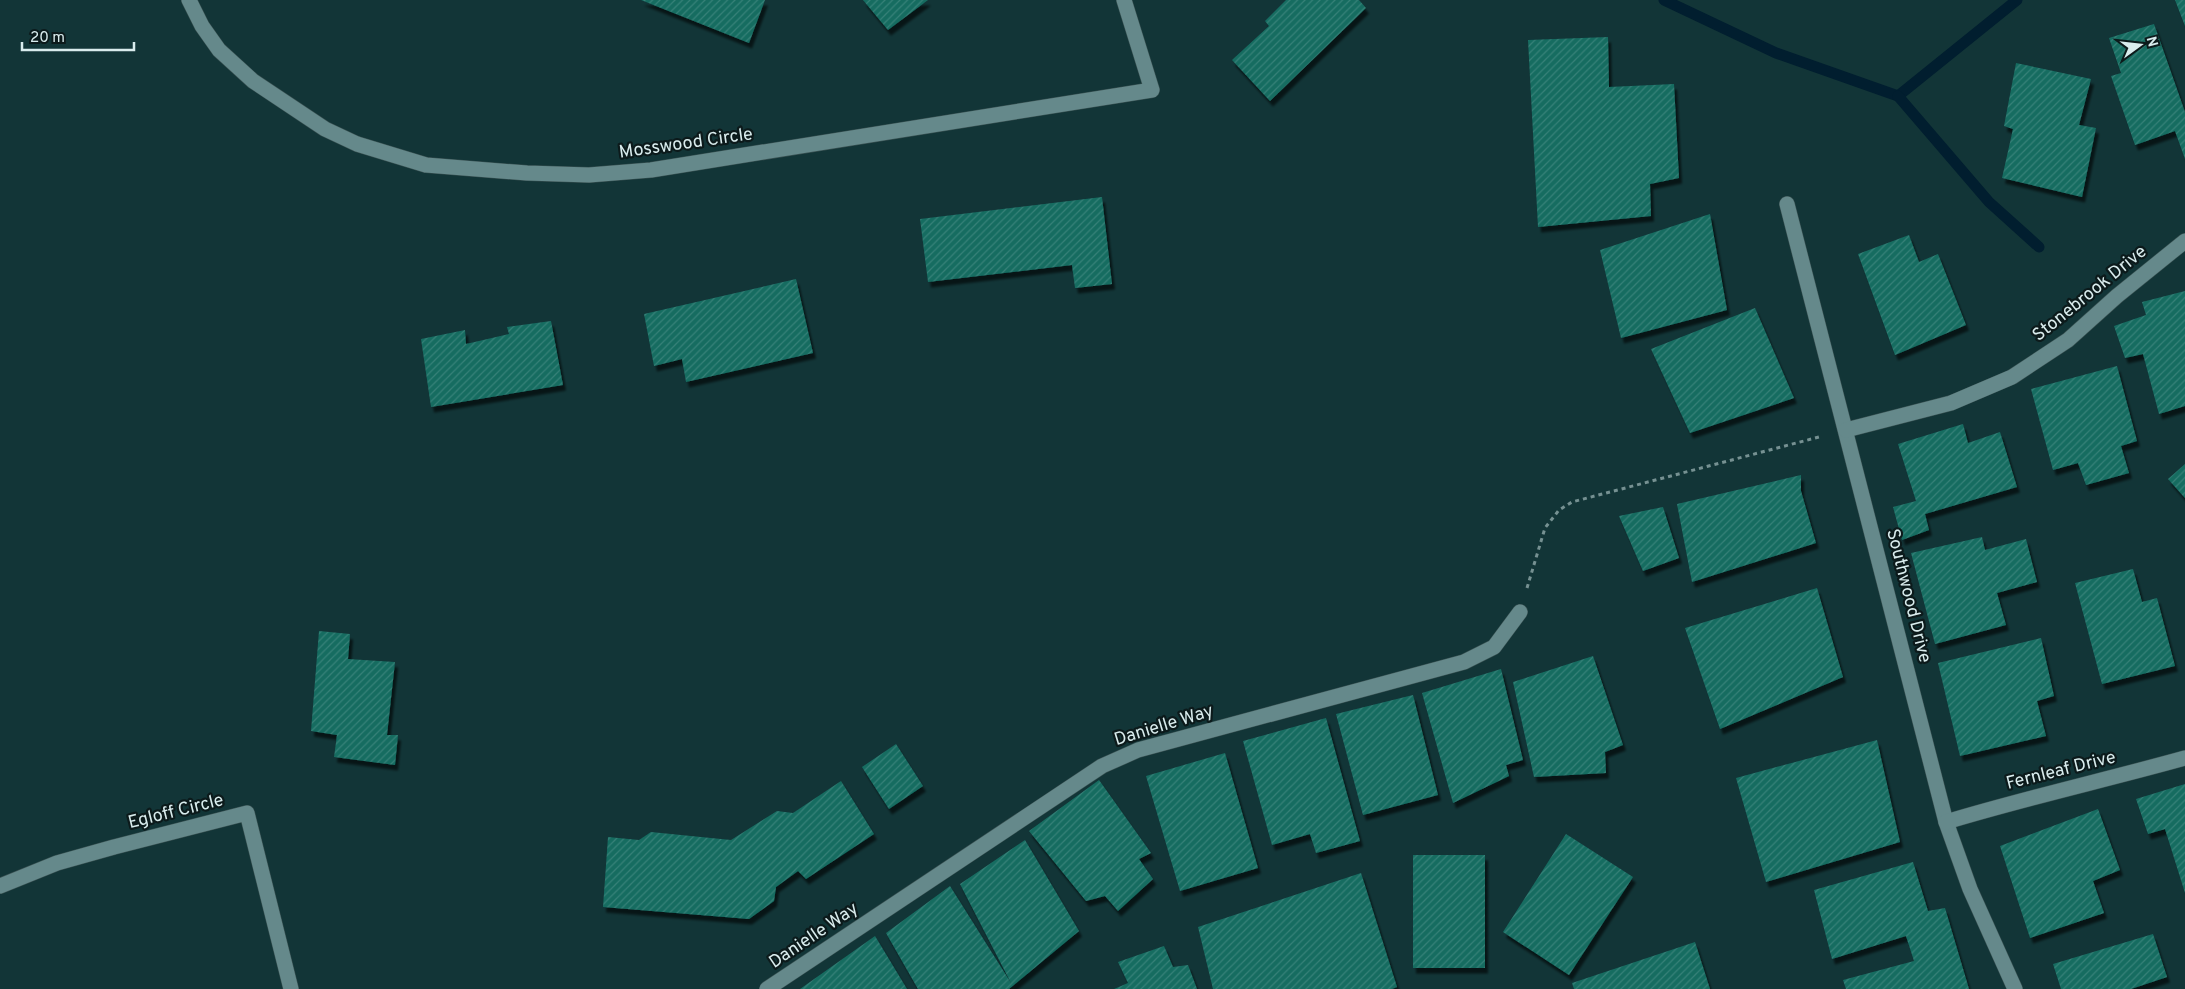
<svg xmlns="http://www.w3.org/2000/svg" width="2185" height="989" viewBox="0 0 2185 989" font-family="Overpass,sans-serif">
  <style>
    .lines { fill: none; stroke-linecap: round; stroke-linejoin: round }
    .stream { stroke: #011e2f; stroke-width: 11 }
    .building { fill: url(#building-hatch); filter: url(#shadow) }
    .street-casing { stroke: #3a5253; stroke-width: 16 }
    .path { stroke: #769192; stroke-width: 3; stroke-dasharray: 4 4; stroke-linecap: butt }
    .street { stroke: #65898b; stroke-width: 15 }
    .labels { text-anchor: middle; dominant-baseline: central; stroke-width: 4.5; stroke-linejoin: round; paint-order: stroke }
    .street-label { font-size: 18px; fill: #d9eced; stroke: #0c1a1b }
  </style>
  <defs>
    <pattern id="building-hatch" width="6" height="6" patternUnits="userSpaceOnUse" patternTransform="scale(1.25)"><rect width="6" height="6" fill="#166c61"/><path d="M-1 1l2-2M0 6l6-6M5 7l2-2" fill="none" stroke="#378178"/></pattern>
    <filter id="shadow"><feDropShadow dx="3" dy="5.5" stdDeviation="1" flood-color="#0009"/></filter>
  </defs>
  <rect width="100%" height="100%" fill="#123537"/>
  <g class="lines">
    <!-- stream -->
    <g class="stream">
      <path d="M1664,0l112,53 122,43 119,-96"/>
      <path d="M1898,96l91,106 50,45"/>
    </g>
  </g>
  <!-- building -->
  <g class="building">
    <path d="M641,0h124l-16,43z"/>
    <path d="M863,0h65l-40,30z"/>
    <path d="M1286,0h73l7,8 -96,93 -38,-41 37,-34 -4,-5z"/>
    <path d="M2175,0h10v26z"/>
    <path d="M2154,24l31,88v47l-10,-28 -40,14 -24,-69 10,-3 -12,-35z"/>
    <path d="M1608,37l1,50 65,-3 5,94 -29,6 1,32 -113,11 -10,-187z"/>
    <path d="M2016,63l75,16 -12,46 17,3 -14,69 -80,-19 11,-49 -9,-3z"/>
    <path d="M1102,197l10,87 -37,4 -3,-23 -144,17 -8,-63z"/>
    <path d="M1710,214l17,96 -106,28 -21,-88z"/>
    <path d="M1909,235l10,27 19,-8 28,71 -71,30 -37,-101z"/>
    <path d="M796,279l17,74 -127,29 -4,-23 -28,7 -10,-52z"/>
    <path d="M2185,291v115l-26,8 -16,-60 -18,4 -11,-32 32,-11 -4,-13z"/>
    <path d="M1755,308l39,90 -104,35 -39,-84z"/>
    <path d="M551,321l12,64 -132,22 -10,-68 44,-9 1,14 43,-10 -2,-7z"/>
    <path d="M2117,366l20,75 -16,5 8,27 -43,12 -8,-22 -25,7 -22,-81z"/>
    <path d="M1963,424l5,19 32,-11 17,55 -92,27 4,16 -27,10 -9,-33 23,-6 -18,-57z"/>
    <path d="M2185,464v34l-17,-19z"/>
    <path d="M1801,475v16l15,52 -124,39 -15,-78z"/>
    <path d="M1663,507l16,51 -36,13 -24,-55z"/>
    <path d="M1982,537l3,13 41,-11 11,43 -40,11 9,32 -71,19 -24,-91z"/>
    <path d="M2133,569l9,33 15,-4 18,68 -73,18 -27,-101z"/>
    <path d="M1817,588l26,89 -123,52 -35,-101z"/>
    <path d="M319,631l31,3 -2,25 47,3 -8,73h11l-3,30 -61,-8 3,-22 -26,-4z"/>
    <path d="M2041,638l13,58 -17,5 9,35 -86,20 -22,-93z"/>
    <path d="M1593,656l30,89 -18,7 1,21 -72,4 -21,-95z"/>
    <path d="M1501,669l22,91 -17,5 3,11 -56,27 -31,-110z"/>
    <path d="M1413,695l25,100 -75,20 -27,-101z"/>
    <path d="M1326,718l34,123 -44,12 -6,-19 -38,11 -29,-104z"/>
    <path d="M1877,740l23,102 -134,40 -30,-104z"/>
    <path d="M896,744l27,42 -34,23 -27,-42z"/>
    <path d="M1225,753l33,115 -78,23 -34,-115z"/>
    <path d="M1099,780l52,73 -12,6 14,20 -35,32 -13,-15 -19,5 -57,-70z"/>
    <path d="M841,781l33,53 -68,45 -8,-8 -22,16 -2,14 -25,18 -146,-12 5,-70 31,3 12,-8 80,8 46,-29 16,2z"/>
    <path d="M2185,784v109l-20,-64 -17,5 -12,-35z"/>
    <path d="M2098,809l22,61 -27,11 11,32 -74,25 -30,-92z"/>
    <path d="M1566,834l67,43 -64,98 -66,-43z"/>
    <path d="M1025,840l54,91 -70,58h-91l-32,-56 64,-47 61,97 -51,-99z"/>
    <rect x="1413" y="855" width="72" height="113"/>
    <path d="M1913,862l15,49 17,-3 24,81h-123l-3,-9 71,-19 -8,-25 -74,23 -18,-69z"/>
    <path d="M1361,873l36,114 -5,2h-179l-15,-62z"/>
    <path d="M2153,934l14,43 -36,12h-70l-8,-25z"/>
    <path d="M875,936l32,53h-107z"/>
    <path d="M1695,942l15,47h-136l-2,-6z"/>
    <path d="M1164,946l9,21 15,-2 9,24h-83l14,-6 -10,-21z"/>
  </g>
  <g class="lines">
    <!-- street casing -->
    <g class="street-casing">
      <g id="street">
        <path d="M189,0l13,26 17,24 34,31 72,48 32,15 69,21 101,8 62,2 62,-5 501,-80 -28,-90"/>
        <path d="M1787,204l159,618 24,67 45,100"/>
        <path d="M1846,430l105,-27 61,-26 56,-37 49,-44 68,-55"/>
        <path d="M1946,822c79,-24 160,-42 239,-64"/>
        <path d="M0,886l57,-23 57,-16 133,-34 44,176"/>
        <path d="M767,989l335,-223 36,-16 326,-88 30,-15 26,-35"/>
      </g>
    </g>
    <!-- path -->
    <path class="path" d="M1527,588l18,-60 14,-18 13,-8 247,-65"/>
    <!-- street -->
    <use href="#street" class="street"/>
  </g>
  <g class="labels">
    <!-- street labels -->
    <g class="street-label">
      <text transform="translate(686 144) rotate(-8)">Mosswood Circle</text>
      <text transform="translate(2090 294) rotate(-39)">Stonebrook Drive</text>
      <text transform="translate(1908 596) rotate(76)">Southwood Drive</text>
      <text transform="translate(1164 726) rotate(-17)">Danielle Way</text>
      <text transform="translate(2061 771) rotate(-14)">Fernleaf Drive</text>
      <text transform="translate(176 812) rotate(-14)">Egloff Circle</text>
      <text transform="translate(814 936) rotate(-34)">Danielle Way</text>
    </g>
  </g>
  <!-- north arrow -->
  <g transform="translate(2140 45) rotate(75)" stroke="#0c1a1b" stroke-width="4" paint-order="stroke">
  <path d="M0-4L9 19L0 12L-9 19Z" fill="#d9eced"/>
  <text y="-8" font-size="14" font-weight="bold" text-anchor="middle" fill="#d9eced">N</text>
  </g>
  <!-- scale -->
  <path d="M22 42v8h112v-8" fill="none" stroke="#d9eced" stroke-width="2.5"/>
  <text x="30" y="42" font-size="15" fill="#d9eced" stroke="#0c1a1b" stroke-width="4" paint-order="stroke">20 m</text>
</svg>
